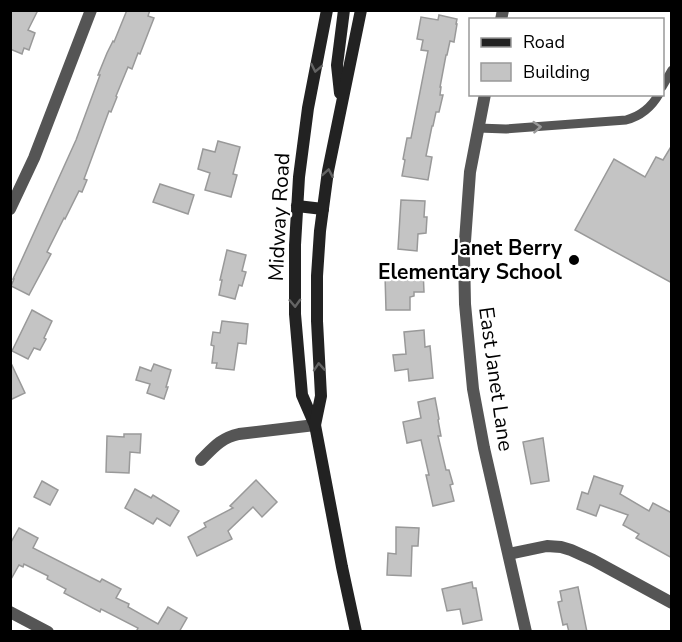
<svg xmlns="http://www.w3.org/2000/svg" width="682" height="642" viewBox="0 0 682 642" font-family="'Nunito Sans',sans-serif">
  <style>
    .building { fill: #c4c4c4; stroke: #999; stroke-width: 1.5 }
    .lines { fill: none; stroke-linecap: round; stroke-linejoin: round }
    .lane { stroke: #555; stroke-width: 9 }
    .street { stroke: #555; stroke-width: 12 }
    .secondary { stroke: #222; stroke-width: 12 }
    .oneway { stroke: #646464 }
    .oneway2 { stroke: #999 }
    .poi-dot { fill: #000; stroke: #fff; stroke-width: 2 }
    .labels { text-anchor: middle; dominant-baseline: central; stroke-width: 4.5; stroke-linejoin: round; paint-order: stroke }
    .street-label { font-size: 21px; fill: #000; stroke: #fff }
    .poi-label { font-size: 21px; font-weight: bold; fill: #000; stroke: #fff; text-anchor: end }
  </style>
  <rect width="100%" height="100%" fill="#fff"/>
  <!-- building -->
  <g class="building">
    <path d="M10,10h28l-10,20 7,3 -6,17 -5,-2 -2,6 -12,-5z"/>
    <path d="M127,10h23l-2,6 6,2 -14,36 -2,-1 -6,16 -4,-2 -12,29 1,1 -6,15 -2,-1 -25,68 3,1 -5,12 -3,-1 -14,28 -1,-1 -17,34 4,2 -22,41 -18,-9 3,-7h-1l63,-139 24,-65h-2l9,-22 6,-12 1,1z"/>
    <path d="M439,15l18,4 -1,5h1l-3,18 -4,-1 -3,14h-1l-6,32h1l-1,8h3l-4,17h-3l-3,14h-1l-6,30 6,1 -4,23 -26,-4 3,-16 -2,-1 4,-21h4l17,-87 -7,-1 2,-10 -6,-1 4,-22 17,3z"/>
    <path d="M218,141l22,6 -7,27 4,1 -6,22 -26,-7 5,-17 -12,-4 5,-20 12,3z"/>
    <path d="M672,145v138l-97,-53 39,-71 31,18 11,-20 7,3z"/>
    <path d="M160,184l34,11 -6,19 -35,-12z"/>
    <path d="M401,200l24,1 -1,16h3l-1,16 -8,1 -1,17 -19,-2z"/>
    <path d="M227,250l19,5 -4,16 4,1 -4,14 -3,-1 -4,14 -16,-4 3,-15h-2z"/>
    <path d="M423,269l1,23h-10v4l-4,1v13h-24l-1,-35h22v-5z"/>
    <path d="M32,310l20,11 -8,17 2,1 -6,11 -6,-2 -6,11 -16,-8z"/>
    <path d="M222,321l26,3 -2,20 -8,-1 -4,27 -18,-2 1,-5h-5l2,-17 -3,-1 2,-13 7,1z"/>
    <path d="M424,330l1,17 5,-1 3,32 -24,3 -1,-12 -13,2 -2,-16 13,-1 -2,-22z"/>
    <path d="M10,361l15,32 -15,7z"/>
    <path d="M154,364l17,6 -5,17h2l-4,12 -17,-6 3,-9 -14,-4 4,-13 11,4z"/>
    <path d="M435,398l4,21 -1,1 3,16h-3l8,34h3l4,14 -3,1 4,16 -21,5 -7,-31h3l-8,-35 -14,3 -4,-21 18,-4 -3,-16z"/>
    <path d="M124,434h17l-1,19 -10,-1 -1,21 -23,-1 1,-36 17,1z"/>
    <path d="M543,438l6,43 -18,3 -8,-42z"/>
    <path d="M594,476l29,10 -3,8 29,17 4,-8 19,10v45l-36,-20 3,-4 -16,-9 5,-10 -28,-10 -4,11 -19,-7 5,-17 6,2z"/>
    <path d="M256,480l21,22 -15,15 -9,-10 -25,24 4,8 -35,17 -9,-19 18,-10 -2,-4 29,-15 -3,-2z"/>
    <path d="M42,481l16,9 -8,15 -16,-8z"/>
    <path d="M135,489l16,9 2,-3 26,16 -9,15 -13,-8 -4,6 -28,-16z"/>
    <path d="M396,527l23,1 -1,18h-6l-1,30 -24,-1 1,-22 8,1z"/>
    <path d="M19,528l19,10 -5,10 67,34 2,-3 19,10 -5,9 13,6 -1,3 30,17 10,-17 19,11 -8,14h-43l2,-4 -37,-19 -1,3 -36,-19 2,-4 -19,-10 1,-3 -24,-12 -1,3 -4,-2 -9,16v-37z"/>
    <path d="M472,582l1,6h3l6,32 -19,4 -3,-15 -13,2 -5,-22z"/>
    <path d="M578,587l9,45h-18l-2,-8 -4,1 -5,-23 4,-1 -2,-10z"/>
  </g>
  <g class="lines">
    <!-- lane -->
    <g class="lane">
      <path d="M662,87l10,-17"/>
      <path d="M478,128l28,1 120,-9c15,-4 25,-12 33,-26"/>
    </g>
    <!-- street -->
    <g class="street">
      <path d="M501,20l2,-10"/>
      <path d="M485,94l-15,78 -6,83 1,49 8,85 11,59 42,184"/>
      <path d="M10,209l24,-51 57,-148"/>
      <path d="M201,460c13,-13 20,-22 38,-26l76,-9"/>
      <path d="M509,554l38,-8 14,1 10,3 22,10 79,43"/>
      <path d="M10,612l38,20"/>
    </g>
    <!-- secondary -->
    <g class="secondary">
      <path d="M327,10l-19,98 -9,69 -4,68v69l7,81 13,30 27,142 14,65"/>
      <path d="M340,93l-3,-28 7,-55"/>
      <path d="M297,206l26,3"/>
      <path d="M315,425l6,-29 -4,-75v-45l3,-45 8,-60 33,-161"/>
    </g>
  </g>
  <!-- one-way arrows -->
  <defs><path id="oneway-chevron" d="M-2-3.5L2.5 0L-2 3.5" fill="none" stroke-width="1.6" stroke-linecap="round" stroke-linejoin="round" transform="scale(1.5)"/></defs>
  <g class="oneway">
    <use href="#oneway-chevron" transform="translate(316 68) rotate(101)"/>
    <use href="#oneway-chevron" transform="translate(328 173) rotate(-80)"/>
    <use href="#oneway-chevron" transform="translate(295 303) rotate(88)"/>
    <use href="#oneway-chevron" transform="translate(319 367) rotate(-94)"/>
  </g>
  <use class="oneway2" href="#oneway-chevron" transform="translate(537 127) rotate(-4)"/>
  <!-- markers -->
  <circle class="poi-dot" cx="574" cy="260" r="6"/>
  <g class="labels">
    <!-- street labels -->
    <g class="street-label">
      <text transform="translate(279 217) rotate(-87)">Midway Road</text>
      <text transform="translate(496 379) rotate(82)">East Janet Lane</text>
    </g>
    <!-- poi labels -->
    <g class="poi-label">
      <text x="562" y="248">Janet Berry<tspan x="562" dy="24">Elementary School</tspan></text>
    </g>
  </g>
  <!-- border -->
  <rect width="682" height="642" fill="none" stroke="#000000" stroke-width="24"/>
  <!-- legend -->
  <rect x="469" y="18" width="195" height="78" fill="#ffffff" stroke="#999999" stroke-width="1.5"/>
  <rect x="481" y="38" width="30" height="9" fill="#222222" stroke="#999999" stroke-width="1.5"/>
  <text x="523" y="48" font-size="18" fill="#000000">Road</text>
  <rect x="481" y="63" width="30" height="18" fill="#c4c4c4" stroke="#999999" stroke-width="1.5"/>
  <text x="523" y="78" font-size="18" fill="#000000">Building</text>
</svg>
